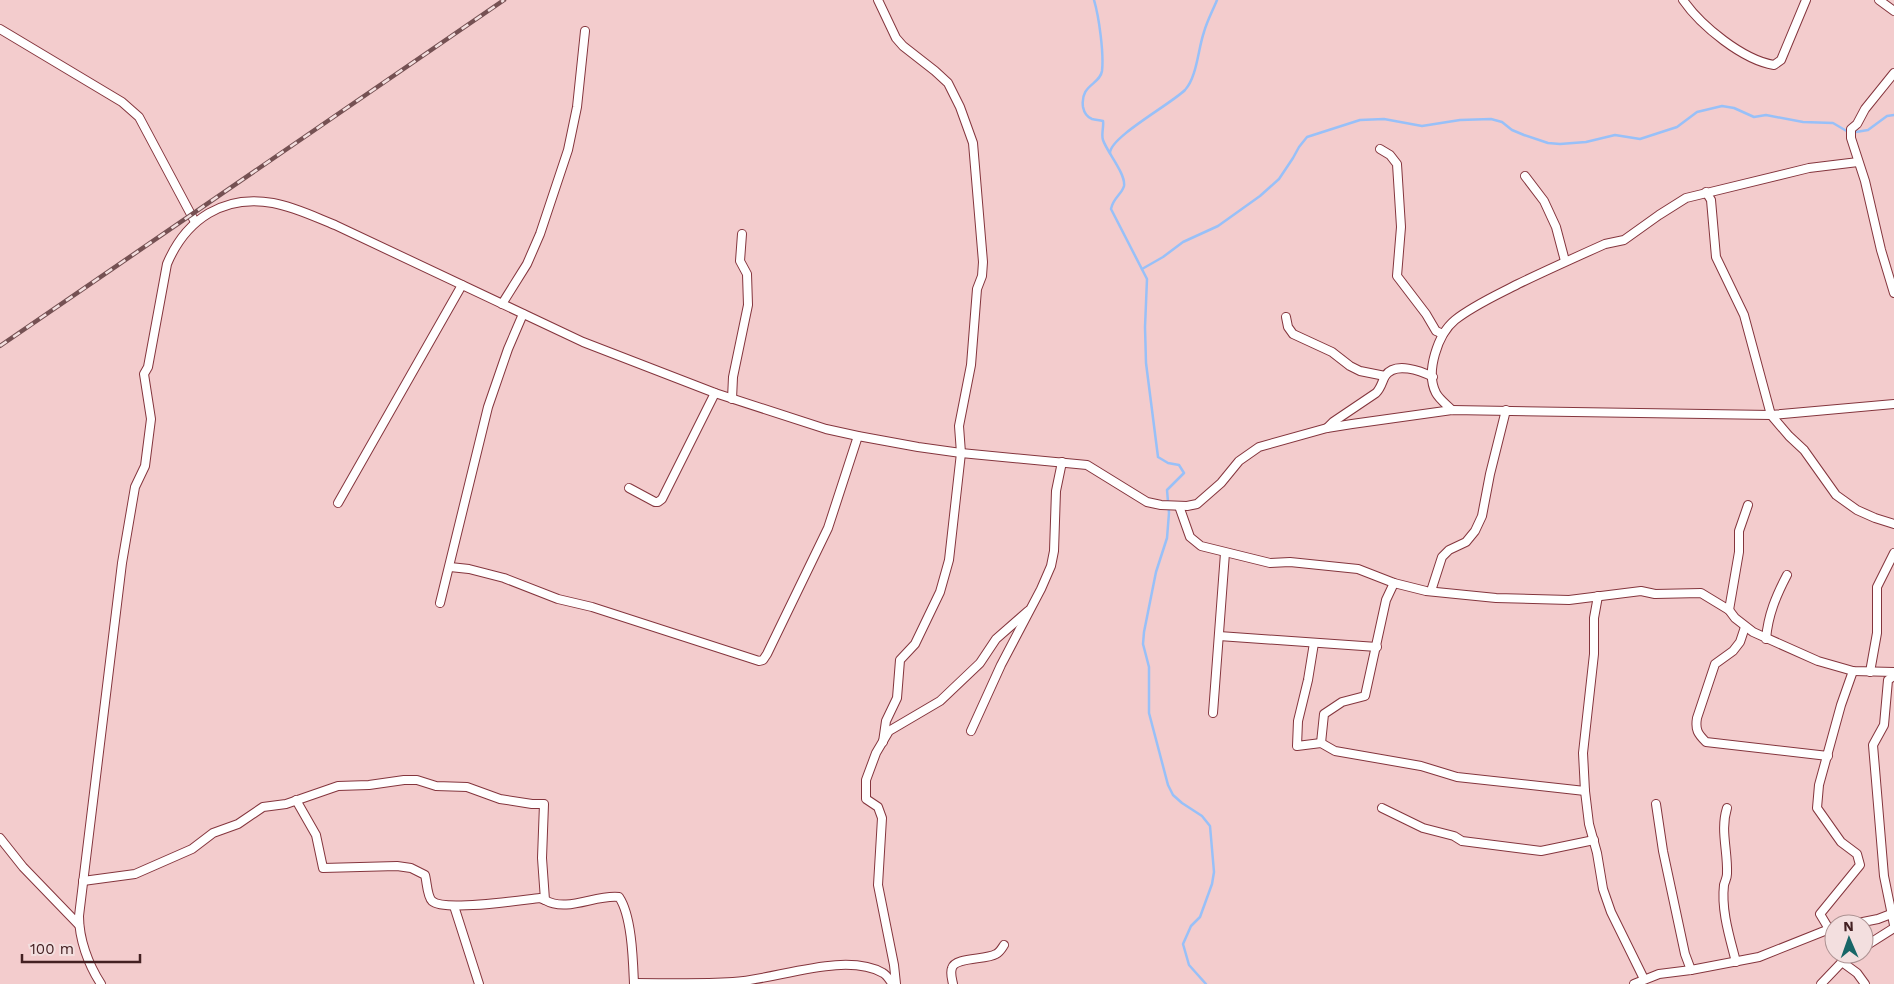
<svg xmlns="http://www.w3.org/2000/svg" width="1894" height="984" viewBox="0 0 1894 984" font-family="'Work Sans',sans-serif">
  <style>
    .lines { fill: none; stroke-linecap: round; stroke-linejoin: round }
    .stream { stroke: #98c0f8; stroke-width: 2.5 }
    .minor-casing { stroke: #84353d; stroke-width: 10 }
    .minor { stroke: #fff; stroke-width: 8 }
    .rail-casing { stroke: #755153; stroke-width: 4.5 }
    .rail { stroke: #f3dfdf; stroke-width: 2.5; stroke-dasharray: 8; stroke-linecap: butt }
  </style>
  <rect width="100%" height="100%" fill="#f3cccd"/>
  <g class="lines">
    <!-- stream -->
    <g class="stream">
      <path d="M1094,0c5,17 10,53 8,71 -2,14 -22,13 -19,36 1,5 4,10 9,12 4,1 7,1 11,2 1,6 -2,13 0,19 4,12 23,34 21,46 -2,8 -11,12 -13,23l36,70 -2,48 1,36 12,94 10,6 11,2 5,8 -17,17 2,23 -2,25 -11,34 -12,60 -1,12 6,23v46l19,72 5,10 9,8 20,13 8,10 4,46 -2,12 -12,33 -9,9 -8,18 6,21 17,19"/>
      <path d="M1110,153c0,-16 61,-49 75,-63 12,-13 13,-41 19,-58 3,-11 9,-22 13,-32"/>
      <path d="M1142,269l21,-12 20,-15 35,-16 42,-30 19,-17 14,-21 6,-11 8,-10 53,-17 24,-1 38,7 38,-6 31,-1 11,3 10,8 12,5 24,8 12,1 26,-2 29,-7 25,4 37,-12 20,-15 25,-6 12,2 20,9 12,-2 37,7 30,1 17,10 18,-3 19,-14 7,-1"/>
    </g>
    <!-- minor casing -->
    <g class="minor-casing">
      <g id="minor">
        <path d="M878,0l18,38 7,8 32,25 13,12 12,24 13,36 10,119 -1,14 -5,13 -6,76 -12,61 2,27 -12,107 -9,32 -25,52 -15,16 -3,38 -11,23 -3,21"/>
        <path d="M1683,0c18,26 60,60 91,65l7,-5 25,-60"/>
        <path d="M1879,0l15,11"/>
        <path d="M0,29l122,73 17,15 56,105"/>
        <path d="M1894,73l-29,36 -8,15 -6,5v9l14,43 16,69 13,43"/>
        <path d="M1380,149l10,6 7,9 4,63 -4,49 29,38 10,17 7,3"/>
        <path d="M1525,176l19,25 12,26 9,34"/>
        <path d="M1706,192l5,8 5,57 28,58 27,100 18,21 15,14 32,45 21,15 18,8 19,6"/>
        <path d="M502,304l25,-40 13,-30 28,-84 9,-43 8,-76"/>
        <path d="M1286,317l2,10 5,7 39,18 18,14 10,5 25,5"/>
        <path d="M732,399l1,-22 15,-72 -1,-31 -7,-13 2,-27"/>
        <path d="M1452,410c-5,-5 -13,-11 -16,-17 -11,-21 2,-59 19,-73 19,-15 42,-25 63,-36 29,-14 58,-27 87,-40l19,-4 35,-25 27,-17 123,-30 49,-6"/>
        <path d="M1327,428l6,-6 43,-29c5,-5 6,-11 9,-17 10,-15 36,-5 48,1"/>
        <path d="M629,488l26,14h3l4,-3 53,-106"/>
        <path d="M338,503l124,-218"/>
        <path d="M1179,506l11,31 11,9 69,17 20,-1 68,7 36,14 32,8 70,7 73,2 72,-9 14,3 46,-1 28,17 6,8 18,14 65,29 35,10 41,1"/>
        <path d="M450,567l19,2 35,9 54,21 34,8 167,54 4,-1 4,-6 61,-126 30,-92"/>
        <path d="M1431,591l11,-34 7,-7 17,-8 9,-11 7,-15 8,-42 16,-64"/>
        <path d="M1598,596l-4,22v36l-11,99 2,38 4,33 8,29 6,36 8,23 33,67"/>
        <path d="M440,603l48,-196 20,-58 15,-35"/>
        <path d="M1729,610l10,-58v-21l9,-26"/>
        <path d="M1745,627l-5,15 -7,9 -18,13 -18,54c-2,12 1,16 9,24l122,14"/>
        <path d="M1219,636l158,11"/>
        <path d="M1766,639c2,-24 10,-43 21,-64"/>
        <path d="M1314,643l-6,37 -10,41 -1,25 24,-3 14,8 86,15 36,11 128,14"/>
        <path d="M1870,672l7,-39v-46l17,-34"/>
        <path d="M1894,676l-6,4 -4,45 -11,20 11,131 10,49"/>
        <path d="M1213,713l12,-160"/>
        <path d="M971,731l30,-66 40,-76 10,-23 3,-15 2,-60 6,-29"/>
        <path d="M1321,743l3,-29 18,-12 23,-6 21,-96 8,-17"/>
        <path d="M296,800l20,35 7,33 74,-2 14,2 14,7c2,7 2,21 7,26 12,11 89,-1 108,-3l5,2"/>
        <path d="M1656,804l7,47 22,103 6,16"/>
        <path d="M1382,808l41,20 31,8 8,5 79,10 53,-11"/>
        <path d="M1727,808c-7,22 1,43 0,66 0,4 -2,7 -3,11 -3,26 6,53 12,77"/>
        <path d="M0,838l23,29 56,58"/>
        <path d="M83,881l52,-7 57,-25 21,-16 25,-9 25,-17 23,-3 52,-18 31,-1 35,-5h13l19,6 31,1 33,12 32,5h12l-2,54 3,42c22,13 51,-6 74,-3 13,19 14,64 15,87"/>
        <path d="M454,906l25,78"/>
        <path d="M1853,924l25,-5 13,-5"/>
        <path d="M1829,929l-9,-15 40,-49 -3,-11 -16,-12 -24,-34 2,-23 22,-80 12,-34"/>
        <path d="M1864,947l30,-19"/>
        <path d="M1842,962l15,11 8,11"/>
        <path d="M634,983c33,0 66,1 99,-1 42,-2 112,-31 150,-9 4,2 7,8 10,11"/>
        <path d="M101,984c-13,-20 -22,-45 -22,-68l43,-353 13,-76 10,-21 6,-47 -7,-45 4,-7 19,-103c19,-45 57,-70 106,-61 22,4 42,14 62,22l248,117 132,51 111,36 32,7 60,11 43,6 126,12 60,37 14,3 26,1 10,-2 24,-21 18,-22 20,-14 68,-19 25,-4 100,-14 319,5 123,-11"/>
        <path d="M896,984l-2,-19 -16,-80 4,-67 -4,-11 -12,-8v-19l10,-27 13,-22 51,-30 40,-38 16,-24 32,-28"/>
        <path d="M953,984c-1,-5 -3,-11 -1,-16 3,-11 34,-8 44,-14 4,-2 6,-6 8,-9"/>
        <path d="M1634,984l25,-10 32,-4 68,-13 73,-29"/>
        <path d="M1821,984l21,-22 12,-8"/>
      </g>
    </g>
    <!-- minor -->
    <use href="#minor" class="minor"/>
    <!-- rail casing -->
    <g class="rail-casing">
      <path id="rail" d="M0,346l504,-346"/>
    </g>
    <!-- rail -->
    <use href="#rail" class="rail"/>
  </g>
  <!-- north arrow -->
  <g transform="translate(1849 939) rotate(358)"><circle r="24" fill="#f3dfdf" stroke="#ad9393"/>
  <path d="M0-4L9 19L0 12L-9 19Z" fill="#186667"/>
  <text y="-8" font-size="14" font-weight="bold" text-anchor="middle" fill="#432022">N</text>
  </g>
  <!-- scale -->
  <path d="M22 954v8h118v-8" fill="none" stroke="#432022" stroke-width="2.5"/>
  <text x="30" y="954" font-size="15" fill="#432022" stroke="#f3dfdf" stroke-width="4" paint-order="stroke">100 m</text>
</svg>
